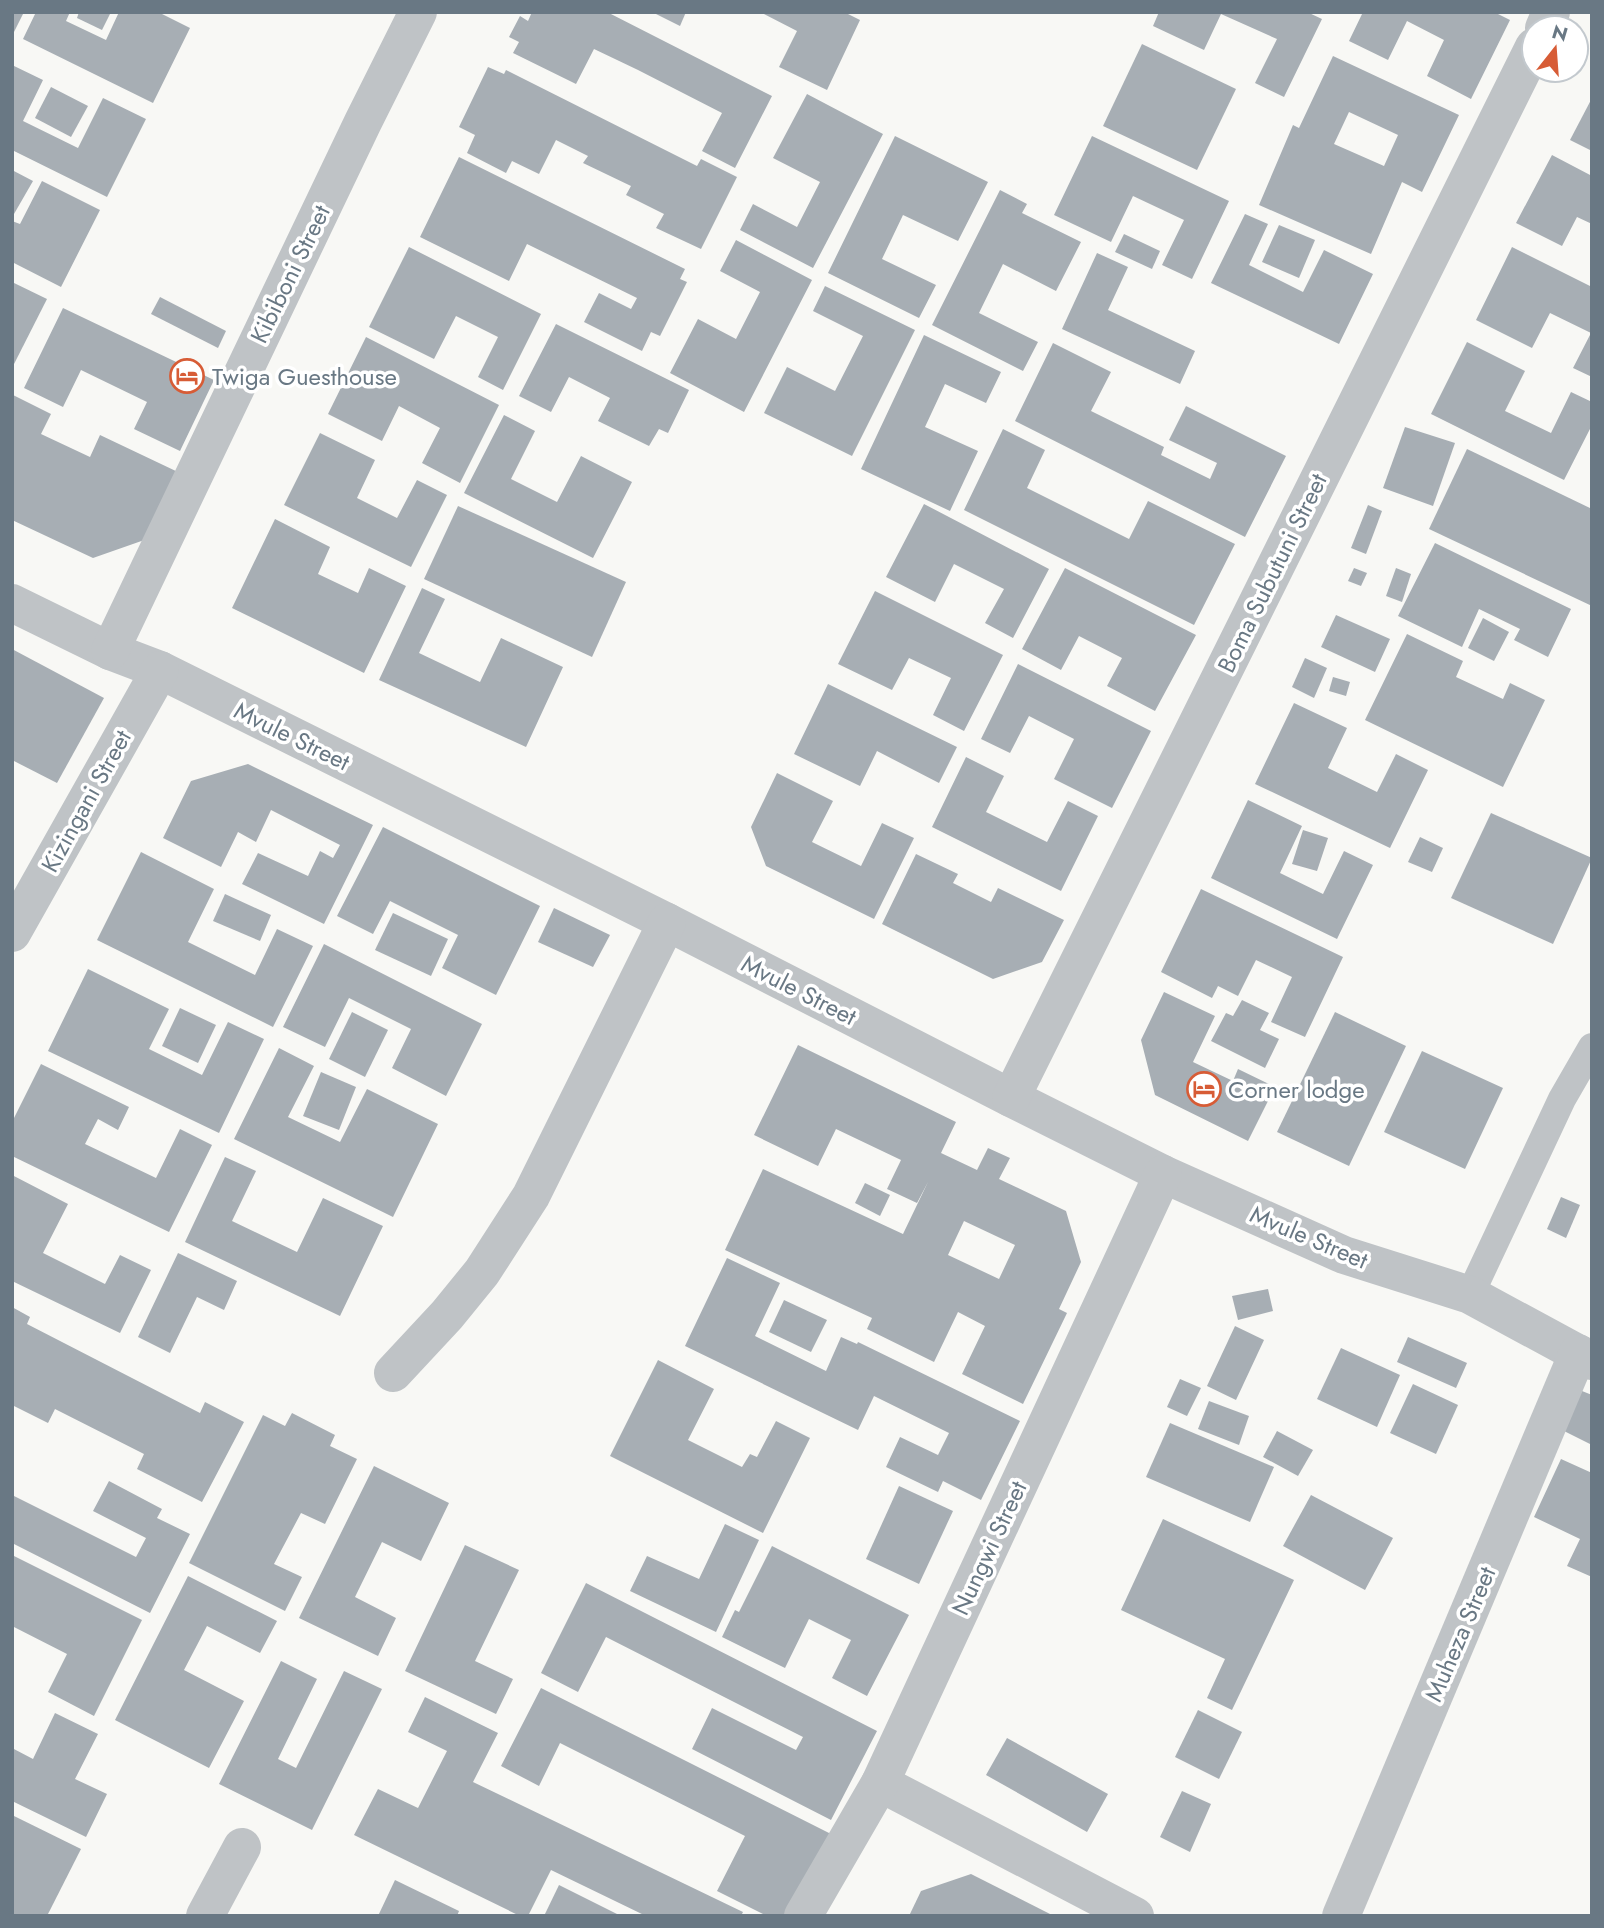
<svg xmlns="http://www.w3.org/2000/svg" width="1604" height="1928" viewBox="0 0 1604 1928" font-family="Jost,sans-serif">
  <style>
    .building { fill: #a7aeb4; fill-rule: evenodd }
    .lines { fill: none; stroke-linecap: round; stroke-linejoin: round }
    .service { stroke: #bfc3c6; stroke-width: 28 }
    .minor { stroke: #bfc3c6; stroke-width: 38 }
    .labels { text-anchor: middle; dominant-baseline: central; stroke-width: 7; stroke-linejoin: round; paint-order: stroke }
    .street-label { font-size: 24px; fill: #697884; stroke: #fff }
    .poi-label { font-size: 24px; fill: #697884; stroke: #fff; text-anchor: start }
  </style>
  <rect width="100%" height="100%" fill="#f8f8f5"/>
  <!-- building -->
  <g class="building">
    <path d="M12,12h12l-12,24z"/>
    <path d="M36,12h34l-4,9 40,19 13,-28h39l32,16 -37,75 -130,-64z"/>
    <path d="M79,12h32l-9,18 -25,-12z"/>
    <path d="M532,12h75l165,84 -37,72 -33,-17 20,-38 -84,-43 -44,-21 -18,35 -63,-31 6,-11 -10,-5 11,-21 8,5z"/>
    <path d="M652,12h34l-6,14z"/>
    <path d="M760,12h84l16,8 -33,70 -48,-23 18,-36z"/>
    <path d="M1159,12h148l15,7 -38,78 -29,-14 22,-44 -56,-25 -17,36 -51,-24z"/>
    <path d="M1363,12h131l16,8 -39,79 -44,-23 17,-36 -37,-19 -19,39 -39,-19z"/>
    <path d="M1142,44l94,45 -39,81 -94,-44z"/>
    <path d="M1333,56l126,59 -37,77 -20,-10 -31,72 -112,-49 34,-80 6,3zM1349,112l49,23 -14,31 -50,-22z"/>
    <path d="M12,65l31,15 -20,41 55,27 25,-50 43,21 -39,78 -95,-47z"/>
    <path d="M488,67l16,7 2,-4 191,96 4,-7 36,18 -36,72 -45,-21 8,-14 -38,-19 5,-9 -48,-23 5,-7 -32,-16 -17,34 -27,-13 -6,12 -39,-20 8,-18 -16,-8z"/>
    <path d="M51,87l37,19 -17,31 -36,-19z"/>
    <path d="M807,94l76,40 -70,134 -73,-38 13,-26 44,23 23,-45 -47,-24z"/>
    <path d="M1592,98v53l-22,-11z"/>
    <path d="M895,136l93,46 -30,59 -55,-26 -21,44 54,26 -17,33 -91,-45z"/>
    <path d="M1092,136l137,65 -37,78 -30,-14 22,-45 -51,-24 -22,46 -57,-27z"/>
    <path d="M1552,155l40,21v48l-15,-7 -15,29 -46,-23z"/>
    <path d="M459,157l226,112 -5,10 7,3 -27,54 -9,-4 -9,19 -58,-29 15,-29 32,16 6,-11 -110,-54 -18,37 -89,-44z"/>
    <path d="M12,170l21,11 -19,33 -2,-1z"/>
    <path d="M42,181l58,29 -39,77 -49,-25v-41l8,3z"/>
    <path d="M1000,190l27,14 -5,9 59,29 -25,49 -53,-27 -24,49 59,29 -15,29 -91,-46z"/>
    <path d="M1245,214l23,10 -19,41 54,27 21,-42 49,24 -34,70 -128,-61z"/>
    <path d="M1279,225l36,15 -16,38 -37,-16z"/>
    <path d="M1124,234l36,17 -8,18 -37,-17z"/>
    <path d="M736,240l76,40 -68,132 -74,-39 28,-54 38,20 24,-47 -40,-21z"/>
    <path d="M409,247l132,67 -38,76 -25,-13 20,-40 -42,-21 -22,43 -65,-32z"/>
    <path d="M1512,247l80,40v90l-19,-9 18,-35 -41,-20 -18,35 -56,-28z"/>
    <path d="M1097,253l31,14 -20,43 87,41 -15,33 -118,-55z"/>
    <path d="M12,282l35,17 -35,69z"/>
    <path d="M825,286l90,44 -63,126 -88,-43 23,-46 48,24 28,-55 -50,-25z"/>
    <path d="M160,297l66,34 -8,17 -67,-34z"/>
    <path d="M63,308l151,72 -34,71 -46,-22 13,-27 -66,-32 -18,37 -39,-19z"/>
    <path d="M556,324l133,66 -21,43 -9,-4 -10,17 -51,-25 12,-23 -41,-21 -18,35 -32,-16z"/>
    <path d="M924,335l77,37 -15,31 -41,-19 -20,43 53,24 -28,60 -89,-42z"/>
    <path d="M366,337l133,68 -39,78 -38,-20 18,-35 -41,-22 -17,35 -54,-27z"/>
    <path d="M1467,342l58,29 -20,40 46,22 20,-41 21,10v23l-28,55 -133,-66z"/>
    <path d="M1053,343l58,29 -20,39 73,36 -3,8 49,24 7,-16 -48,-23 17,-34 100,50 -41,81 -230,-116z"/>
    <path d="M13,395l38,19 -10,20 49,23 10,-22 80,38 -30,65 -57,20 -81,-38z"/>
    <path d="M504,415l31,16 -24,48 46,23 24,-46 51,26 -39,76 -129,-65z"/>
    <path d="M1405,427l50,16 -22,63 -50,-18z"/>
    <path d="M1003,429l42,21 -18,38 102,51 19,-38 87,43 -41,81 -230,-115z"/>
    <path d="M320,433l55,27 -18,38 40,20 20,-38 30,15 -36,72 -127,-62z"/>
    <path d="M1467,449l125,60v97l-163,-77z"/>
    <path d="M924,504l125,65 -36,69 -28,-15 19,-34 -50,-25 -19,38 -49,-25z"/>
    <path d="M1368,505l14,6 -16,43 -15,-6z"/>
    <path d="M458,506l168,76 -34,75 -168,-78z"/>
    <path d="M275,519l55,28 -12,27 40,19 11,-25 37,18 -42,87 -132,-65z"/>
    <path d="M1435,543l136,66 -23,48 -34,-17 6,-11 -41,-20 -17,38 -64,-31z"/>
    <path d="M1065,568l131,67 -41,76 -48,-25 15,-28 -43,-22 -18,34 -39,-21z"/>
    <path d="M1354,568l13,5 -6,13 -13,-5z"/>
    <path d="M1396,568l15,6 -9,28 -16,-6z"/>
    <path d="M422,588l23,11 -26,54 61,29 21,-44 62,29 -37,80 -147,-67z"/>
    <path d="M875,591l128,64 -39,76 -31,-16 18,-37 -42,-20 -17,32 -54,-26z"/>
    <path d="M1336,615l54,24 -15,33 -54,-25z"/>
    <path d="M1483,618l26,14 -15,29 -26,-13z"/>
    <path d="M1407,634l56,27 -7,16 47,22 7,-16 35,17 -42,87 -138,-67z"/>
    <path d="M12,649l92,49 -47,85 -45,-23z"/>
    <path d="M1305,658l22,10 -13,30 -22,-11z"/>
    <path d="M1018,664l133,67 -39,77 -58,-29 20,-40 -45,-23 -19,37 -29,-14z"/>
    <path d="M1333,677l17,5 -4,14 -17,-5z"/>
    <path d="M828,684l129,63 -18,36 -62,-32 -17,35 -66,-32z"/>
    <path d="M1294,703l53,25 -19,40 49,24 19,-38 32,16 -38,78 -135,-64z"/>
    <path d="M966,757l38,19 -18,36 61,30 21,-41 30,15 -37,75 -129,-64z"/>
    <path d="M248,764l125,61 -49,99 -82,-40 16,-31 50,23 12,-25 13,7 7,-13 -69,-35 -15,32 -18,-10 -17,35 -58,-29 28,-57z"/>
    <path d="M777,773l56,28 -21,41 49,24 21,-43 32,15 -40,81 -108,-53 -15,-39z"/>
    <path d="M1248,800l54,26 -22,47 43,21 21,-43 29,14 -36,74 -126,-61z"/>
    <path d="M1491,813l101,45 -39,86 -102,-46z"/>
    <path d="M383,827l157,79 -44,89 -54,-27 16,-33 -68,-34 -17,33 -36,-18z"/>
    <path d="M1303,830l25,8 -11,33 -25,-7z"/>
    <path d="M1420,837l23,11 -11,24 -24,-10z"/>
    <path d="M141,852l73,37 -26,53 67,33 22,-46 36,17 -40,81 -176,-87z"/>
    <path d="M916,854l42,20 -5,9 38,19 7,-14 66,32 -22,42 -49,17 -111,-55z"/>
    <path d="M1201,889l142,68 -38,80 -34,-15 21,-45 -36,-17 -18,36 -20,-10 -6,12 -51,-26z"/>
    <path d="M225,894l46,21 -11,26 -47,-20z"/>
    <path d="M554,908l56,27 -17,32 -55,-25z"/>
    <path d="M393,913l55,26 -17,37 -56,-26z"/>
    <path d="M324,944l158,80 -36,72 -54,-28 19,-39 -62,-31 -24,49 -42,-20z"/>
    <path d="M88,969l81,40 -20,40 53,26 26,-53 36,17 -45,94 -171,-82z"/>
    <path d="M1164,992l51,24 -22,46 40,19 5,-12 37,18 -27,54 -93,-46 -14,-55z"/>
    <path d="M1242,1000l27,13 -9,17 19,9 -14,29 -54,-27 15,-28 7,3z"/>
    <path d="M180,1008l36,17 -18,38 -36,-17z"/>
    <path d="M352,1012l36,18 -23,47 -36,-18z"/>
    <path d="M1335,1012l71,34 -57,120 -72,-34z"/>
    <path d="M798,1045l158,77 -15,31 36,17 11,-22 22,10 -11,21 67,32 15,51 -22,47 8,4 -44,91 -61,-30 23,-48 -27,-14 -24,50 -67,-33 5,-11 -147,-68 38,-81 140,65 25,-52 -11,21 -30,-14 14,-29 -65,-31 -18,37 -64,-31zM964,1221l51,24 -16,34 -51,-24z"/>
    <path d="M279,1048l35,18 -26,51 52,25 27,-53 71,35 -45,93 -159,-78z"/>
    <path d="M1422,1051l81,37 -38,81 -81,-37z"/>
    <path d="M41,1064l88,43 -11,23 -20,-11 -13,25 71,34 24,-49 32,16 -43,87 -157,-76v-34z"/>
    <path d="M321,1072l35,15 -17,43 -36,-14z"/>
    <path d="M225,1157l31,14 -24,50 65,31 26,-54 60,28 -43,90 -155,-74z"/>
    <path d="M12,1175l56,29 -25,49 62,31 15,-29 31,15 -31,63 -108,-52z"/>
    <path d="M865,1183l25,12 -10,21 -25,-13z"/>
    <path d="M1561,1197l19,8 -14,33 -19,-9z"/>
    <path d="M178,1253l59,28 -13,29 -27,-13 -27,56 -32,-16z"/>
    <path d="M727,1258l53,25 -25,53 71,35 15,-34 16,7 1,-2 162,79 -39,79 -38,-19 -5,11 -52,-25 14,-30 38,18 11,-22 -75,-37 -16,34 -173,-84z"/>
    <path d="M1268,1289l5,22 -35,9 -6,-24z"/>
    <path d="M784,1300l43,20 -16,32 -42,-20z"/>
    <path d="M12,1307l18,10 -3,7 173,89 5,-11 39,20 -42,80 -65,-33 7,-15 -89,-45 -7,14 -36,-18z"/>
    <path d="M1235,1326l29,14 -28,60 -29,-14z"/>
    <path d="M1408,1337l59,26 -11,25 -59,-26z"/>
    <path d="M1341,1348l59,27 -23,52 -60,-28z"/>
    <path d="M658,1360l56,29 -26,51 54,27 8,-13 7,3 19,-36 34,17 -47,95 -153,-77z"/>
    <path d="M1180,1379l21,9 -14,28 -20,-9z"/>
    <path d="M1413,1384l45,21 -22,49 -46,-21z"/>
    <path d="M1582,1391l10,4v50l-30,-15z"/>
    <path d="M1209,1401l40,15 -10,29 -41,-16z"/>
    <path d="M292,1413l43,22 -5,11 27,13 -32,65 -24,-11 -27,51 28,13 -17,34 -96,-48 74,-148 22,11z"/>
    <path d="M1170,1423l104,44 -24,55 -104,-45z"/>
    <path d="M1277,1431l36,19 -15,26 -35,-19z"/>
    <path d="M1561,1459l31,14v104l-25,-11 13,-27 -46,-22z"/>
    <path d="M374,1466l75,37 -28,58 -39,-19 -27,55 41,21 -18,38 -79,-38z"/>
    <path d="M109,1481l53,28 -5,9 33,16 -40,79 -138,-70v-48l124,62 10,-19 -53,-27z"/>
    <path d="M899,1486l54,25 -34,73 -53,-25z"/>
    <path d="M1311,1495l82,43 -28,52 -82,-44z"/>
    <path d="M1163,1519l131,61 -62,130 -25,-12 18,-39 -104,-49z"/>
    <path d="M725,1524l34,16 -43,92 -86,-41 17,-35 52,23z"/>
    <path d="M465,1545l54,25 -44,91 38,18 -17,35 -91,-43z"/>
    <path d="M772,1546l137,69 -42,81 -35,-18 19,-38 -42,-21 -24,49 -63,-31 13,-27 4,2z"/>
    <path d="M12,1555l130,65 -48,96 -46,-24 19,-38 -55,-28z"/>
    <path d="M188,1576l89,45 -17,32 -53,-27 -23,44 60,31 -35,67 -94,-48z"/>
    <path d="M586,1583l291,148 -46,89 -139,-71 20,-41 84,42 7,-13 -197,-100 -28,55 -37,-19z"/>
    <path d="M281,1661l36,18 -39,80 18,9 48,-97 38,18 -70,141 -93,-46z"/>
    <path d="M541,1688l290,146 -42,82h-22l-50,-25 28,-55 -185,-93 -21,43 -38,-20z"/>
    <path d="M425,1697l73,36 -25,49 270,130 -2,4h-95l-95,-46 -23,46h-8l-166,-81 24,-46 40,19 29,-57 -39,-19z"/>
    <path d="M1198,1710l44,22 -23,47 -44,-22z"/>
    <path d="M55,1713l43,21 -23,45 32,15 -21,43 -74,-36v-53l21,11z"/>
    <path d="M1007,1738l101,56 -21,38 -101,-57z"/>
    <path d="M1182,1791l29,13 -21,48 -30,-15z"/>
    <path d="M12,1815l69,34 -34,67h-35z"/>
    <path d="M971,1874l83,42h-145l12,-25z"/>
    <path d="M395,1880l64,31 -2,5h-79z"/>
    <path d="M559,1885l62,31h-77z"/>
  </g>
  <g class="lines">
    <!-- service -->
    <path class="service" d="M1470,1295l92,-196 30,-52"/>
    <!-- minor -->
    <g class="minor">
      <path d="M1544,28l7,-16"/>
      <path d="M12,603l98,48 50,19 507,252 344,176 152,76 181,81 126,40 122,66"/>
      <path d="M110,651l253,-529 55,-110"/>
      <path d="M12,933l148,-263"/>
      <path d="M1011,1098l523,-1051"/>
      <path d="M393,1373l54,-58 35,-43 49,-76 136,-274"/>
      <path d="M880,1783l255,133"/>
      <path d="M205,1916l37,-69"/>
      <path d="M803,1916l77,-133 283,-609"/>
      <path d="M1341,1916l237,-563"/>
    </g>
  </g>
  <!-- icons -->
  <defs>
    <g id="hotel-ring" transform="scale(1.75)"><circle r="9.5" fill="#fff" stroke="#d75c36" stroke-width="1.5"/><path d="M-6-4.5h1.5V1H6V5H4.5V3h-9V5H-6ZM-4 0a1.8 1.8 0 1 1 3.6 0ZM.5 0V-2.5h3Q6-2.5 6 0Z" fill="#d75c36"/></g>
  </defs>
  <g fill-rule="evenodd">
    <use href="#hotel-ring" x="187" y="376"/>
    <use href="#hotel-ring" x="1204" y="1089"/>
  </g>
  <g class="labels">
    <!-- street labels -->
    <g class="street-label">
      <text transform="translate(290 274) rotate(-64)">Kibiboni Street</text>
      <text transform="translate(1272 573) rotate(-64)">Boma Subutuni Street</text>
      <text transform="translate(292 736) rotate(26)">Mvule Street</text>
      <text transform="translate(86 801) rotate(-61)">Kizingani Street</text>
      <text transform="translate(799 990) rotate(27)">Mvule Street</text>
      <text transform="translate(1309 1237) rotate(23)">Mvule Street</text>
      <text transform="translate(989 1548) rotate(-65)">Nungwi Street</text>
      <text transform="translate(1460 1634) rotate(-67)">Muheza Street</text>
    </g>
    <!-- poi labels -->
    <g class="poi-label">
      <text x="212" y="376">Twiga Guesthouse</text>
      <text x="1228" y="1089">Corner lodge</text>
    </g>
  </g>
  <!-- border -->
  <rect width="1604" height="1928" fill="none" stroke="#697884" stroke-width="28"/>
  <!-- north arrow -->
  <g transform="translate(1555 49) rotate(17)"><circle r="33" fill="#ffffff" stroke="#c3c9ce" stroke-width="2"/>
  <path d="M0-5L12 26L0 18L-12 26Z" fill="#d75c36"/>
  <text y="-10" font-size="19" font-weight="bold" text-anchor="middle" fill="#697884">N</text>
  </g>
</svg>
